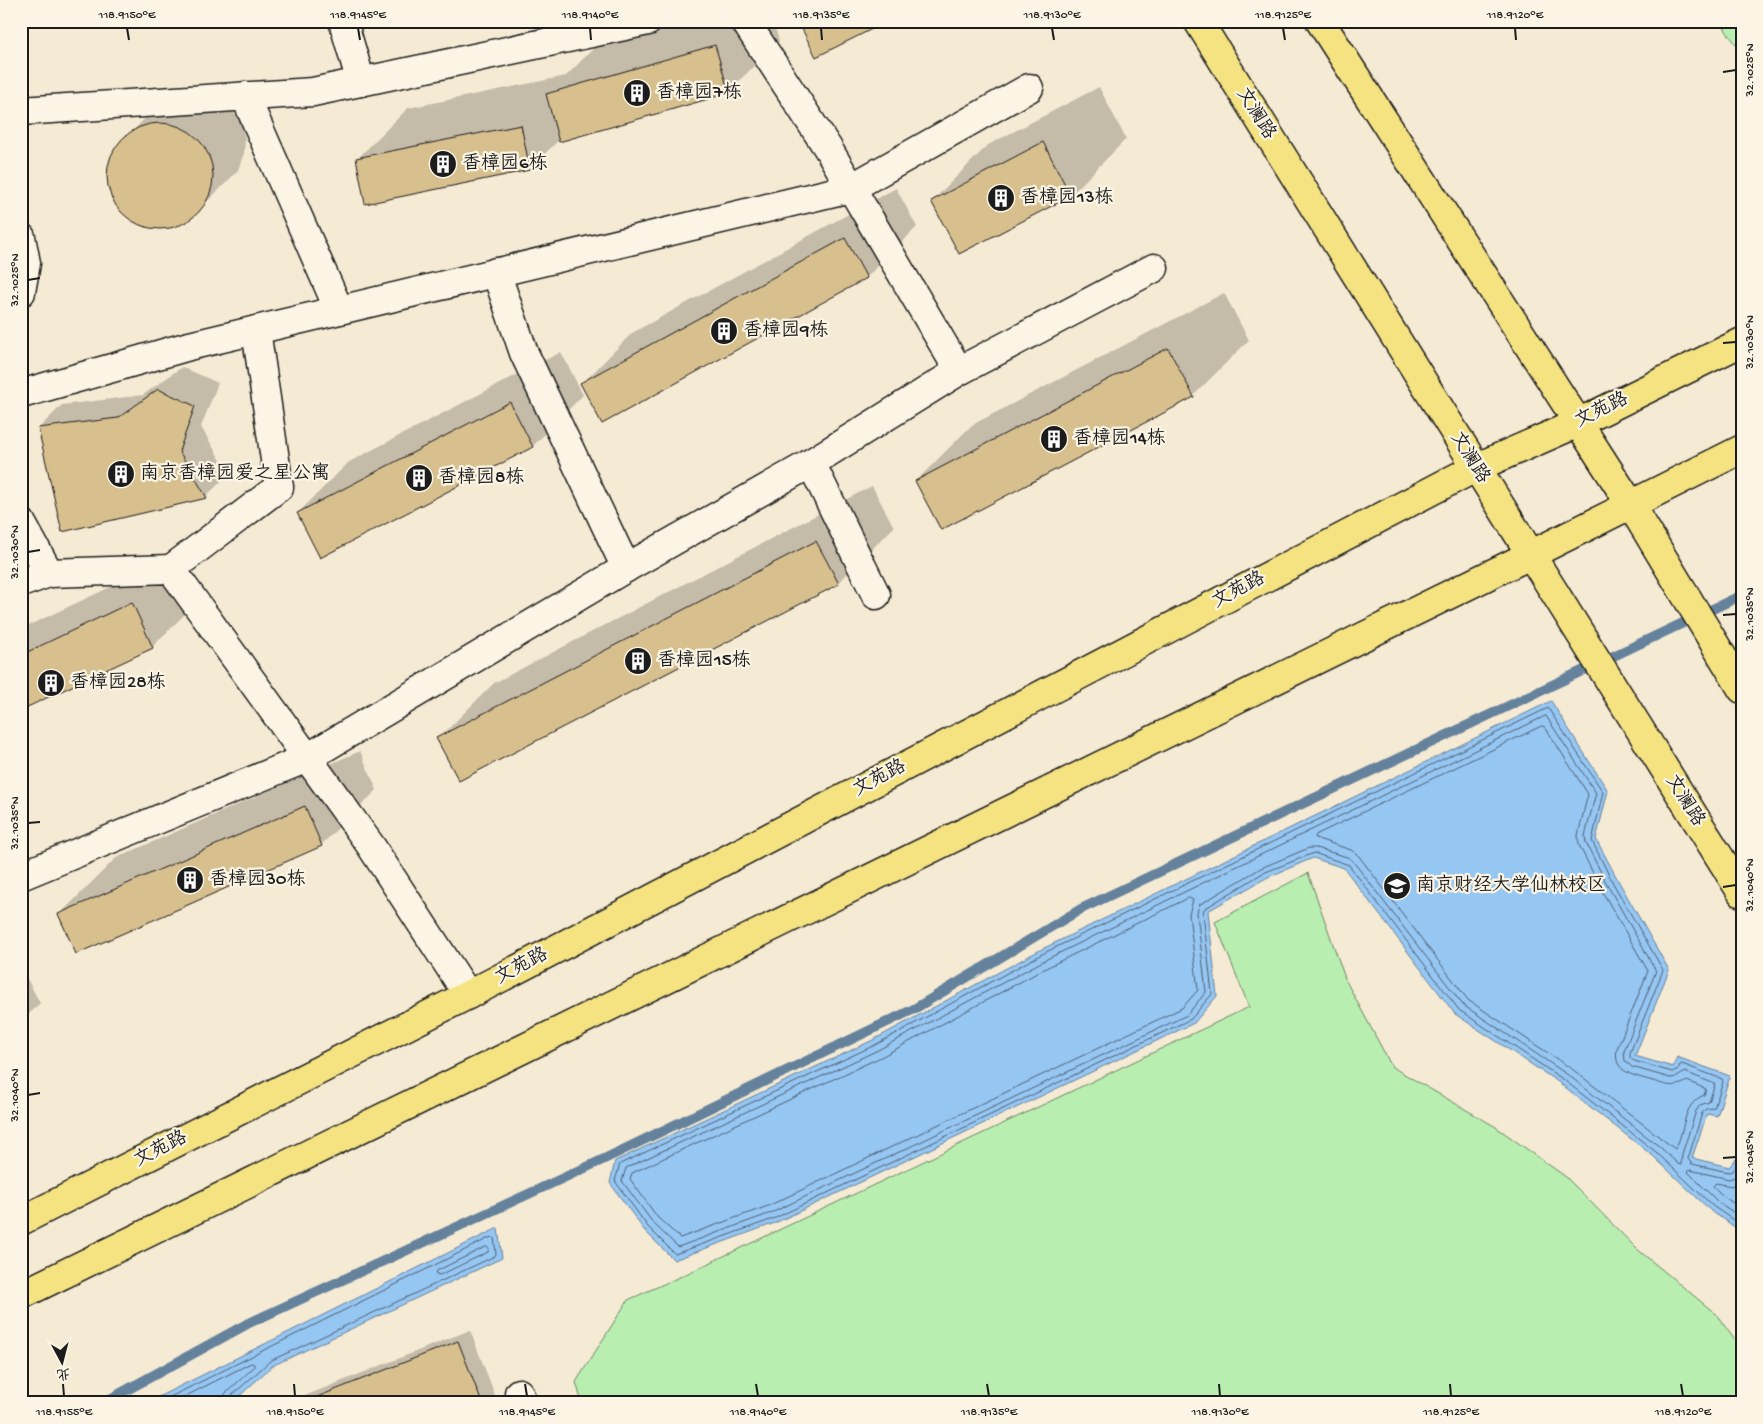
<svg xmlns="http://www.w3.org/2000/svg" width="1763" height="1424" viewBox="0 0 1763 1424" font-family="'Gochi Hand','LXGW WenKai TC',sans-serif">
  <style>
    .green { fill: #b8eeaf; stroke: #6a8566 }
    .water { fill: #96c6f2; stroke: #65829c }
    .shadow { fill: #0003 }
    .lines { fill: none; stroke-linecap: round; stroke-linejoin: round }
    .shore { stroke: #4d6072; stroke-width: 1 }
    .stream { stroke: #65829c; stroke-width: 10 }
    .building { fill: #d7bf8e; stroke: #1c1c1c }
    .minor-casing { stroke: #1c1c1c; stroke-width: 31 }
    .major-casing { stroke: #1c1c1c; stroke-width: 31 }
    .minor { stroke: #fcf5e5; stroke-width: 28 }
    .major { stroke: #f5e382; stroke-width: 28 }
    .ticks { fill: none; stroke: #1c1c1c; stroke-width: 2 }
    .labels { text-anchor: middle; dominant-baseline: central; stroke-width: 4.5; stroke-linejoin: round; paint-order: stroke }
    .poi-label { font-size: 19px; fill: #1c1c1c; stroke: #fcf5e5; text-anchor: start }
    .street-label { font-size: 19px; fill: #1c1c1c; stroke: #fcf5e5 }
    .neatline { fill: none; stroke: #1c1c1c; stroke-width: 2 }
    .ticks-label { font-size: 12px; text-anchor: middle; fill: #1c1c1c }
  </style>
  <rect width="100%" height="100%" fill="#f5ead4"/>
  <filter id="ink" filterUnits="userSpaceOnUse"><feTurbulence type="fractalNoise" baseFrequency=".02" numOctaves="2"/><feDisplacementMap in="SourceGraphic" scale="10" xChannelSelector="R" yChannelSelector="G"/><feConvolveMatrix kernelMatrix="1 2 1 2 8 2 1 2 1" color-interpolation-filters="sRGB"/></filter>
  <g filter="url(#ink)">
    <!-- green -->
    <g class="green">
      <path d="M1722,21h20v31l-16,-21z"/>
      <path d="M1308,873l38,108 46,86 104,60 70,50 71,72 79,65 26,36v53h-1160l-6,-21 52,-82 58,-26 563,-267 -34,-85z"/>
    </g>
    <!-- water -->
    <g class="water">
      <path d="M1551,701l57,90 -12,48 23,43 50,88 -34,86 38,11 4,-10 53,19 -13,40 -10,-2 -15,44 37,9 7,-8 6,2v71l-31,-21 -58,-55 -92,-72 -106,-70 -111,-146 -31,-10 -47,20 -58,33 9,85 -23,27 -419,200 -101,37 -30,-30 -34,-47 5,-22 258,-121 167,-90z"/>
      <path d="M498,1228l4,30 -230,108 -40,37h-86z"/>
    </g>
    <!-- shadow -->
    <g class="shadow">
      <path d="M674,21h99l6,20 -51,51 -168,47 -31,30 -172,-10 51,-51 158,-32 32,-32z"/>
      <path d="M1099,87l27,52 -55,56 -111,57 -28,-51 56,-56z"/>
      <path d="M158,105l73,3 9,13 5,16 -1,16 -6,17 -12,13 -34,33 -15,9 -18,3 -18,-3 -15,-10 -11,-14 -7,-17 1,-18 6,-15 10,-12z"/>
      <path d="M896,188l21,39 -50,50 -264,145 -21,-38 50,-51z"/>
      <path d="M1224,293l25,47 -56,56 -277,85 56,-56z"/>
      <path d="M561,352l22,43 -50,51 -212,110 -23,-43 51,-51z"/>
      <path d="M182,367l36,16 -17,44 28,47 -23,22 -167,-68 23,-23 81,-10z"/>
      <path d="M872,486l22,41 -56,56 -400,156 56,-56z"/>
      <path d="M183,553l20,43 -51,51 -131,62v-80z"/>
      <path d="M360,751l17,39 -56,55 -261,69 56,-56z"/>
      <path d="M21,968l19,35 -19,19z"/>
      <path d="M470,1330l25,65 -7,8h-44l-4,-9 -22,9h-131z"/>
    </g>
    <g class="lines">
      <!-- shore -->
      <g class="shore">
        <path d="M1546,716l50,77 -11,43 1,7 23,45 47,83 -32,80 1,10 7,6 38,11 7,-1 8,-5 30,12 -6,18 -9,3 -4,6 -14,43 -1,11 -3,-1 -18,-17 -92,-72 -105,-70 -111,-145 -5,-3 -31,-9h-7l-48,20 -62,37 -2,8 9,79 -19,23 -416,198 -93,34 -25,-24 -31,-42 4,-13 252,-118 167,-90z"/>
        <path d="M1542,726l3,1 43,67 -10,41 1,10 23,46 46,80 -31,78c-5,24 19,27 36,32 7,2 16,6 23,4 4,0 8,-2 11,-4l19,8 -2,6c-23,10 -18,36 -29,54l-103,-80 -104,-69 -110,-145 -7,-5 -36,-12 1,-3z"/>
        <path d="M1189,898l4,2 -4,14 9,76 -16,18 -414,198 -88,32 -22,-20 -28,-39 2,-6 249,-116 167,-90z"/>
        <path d="M1742,1165l-5,1 -4,5 -5,1 -36,-8 -4,-5 14,-46 4,-4 8,-1 9,-26 -1,-3 -40,-15 -2,1 -3,6 -5,1 -38,-11 -4,-3v-5l33,-83 -49,-85 -22,-44 11,-49 -55,-84 -506,246 -167,91 -255,119 -5,17 33,46 27,27 98,-35 418,-200 21,-25 -9,-81 1,-4 59,-36 51,-20 35,12 110,145 105,70 92,72 58,55 28,19"/>
        <path d="M1742,1172l-7,5 -6,2 -39,-9 -2,2 30,30 24,16"/>
        <path d="M1742,1181l-11,5 -15,-3 -3,3 10,10 19,13"/>
        <path d="M486,1247l3,1 -1,4 -48,23 -4,-1 1,-3z"/>
        <path d="M158,1403l333,-166 3,1 2,16 -1,2 -225,105 -40,36 -1,6"/>
        <path d="M172,1403l79,-40 3,1v3l-29,27 -3,9"/>
      </g>
      <!-- stream -->
      <path class="stream" d="M103,1403l144,-79 353,-163 314,-152 167,-100 661,-314"/>
    </g>
    <!-- building -->
    <g class="building">
      <path d="M79,21h21l-20,5z"/>
      <path d="M798,21h90l-72,36z"/>
      <path d="M715,45l14,48 -170,49 -13,-48z"/>
      <circle cx="160" cy="176" r="53"/>
      <path d="M521,125l9,45 -165,34 -9,-46z"/>
      <path d="M1043,142l28,54 -112,58 -28,-53z"/>
      <path d="M845,238l22,40 -265,146 -22,-41z"/>
      <path d="M1168,348l26,49 -253,133 -26,-49z"/>
      <path d="M158,389l37,17 -16,45 28,47 -145,34 -24,-104 80,-10z"/>
      <path d="M510,402l23,45 -213,111 -23,-45z"/>
      <path d="M816,541l23,43 -380,197 -23,-43z"/>
      <path d="M132,602l21,46 -132,62v-55z"/>
      <path d="M305,806l17,40 -246,108 -18,-40z"/>
      <path d="M458,1341l24,62h-40l-3,-8 -18,8h-119z"/>
    </g>
    <g class="lines">
      <!-- minor casing -->
      <g class="minor-casing">
        <g id="minor">
          <path d="M343,21l18,61"/>
          <path d="M745,21l84,129 130,221"/>
          <path d="M245,96l94,214"/>
          <path d="M21,111l292,-19 335,-71"/>
          <path d="M21,237l5,26 -5,29"/>
          <path d="M496,272l28,81 102,215"/>
          <path d="M21,394l168,-48 662,-158 178,-100"/>
          <path d="M811,463l65,132"/>
          <path d="M21,522l28,51 122,-4 200,277 97,149"/>
          <path d="M171,569l108,-82 -23,-157"/>
          <path d="M21,583l28,-10"/>
          <path d="M21,876l286,-118 319,-190 185,-105 148,-92 195,-103"/>
          <path d="M519,1393l4,10"/>
        </g>
      </g>
      <!-- major casing -->
      <g class="major-casing">
        <g id="major">
          <path d="M1198,21l544,872"/>
          <path d="M1320,21l311,484 111,184"/>
          <path d="M21,1221l447,-226 1007,-527 103,-45 164,-81"/>
          <path d="M21,1295l1509,-740 212,-106"/>
        </g>
      </g>
      <!-- minor -->
      <use href="#minor" class="minor"/>
      <!-- major -->
      <use href="#major" class="major"/>
    </g>
  </g>
  <!-- ticks -->
  <path class="ticks" d="M127,28l2,12M358,28l2,12M590,28l1,12M821,28l1,12M1052,28l2,12M1283,28l2,12M1515,28l1,12M1723,72l13,-2M28,280l12,-2M1723,343l13,-1M28,552l12,-2M1723,615l13,-1M28,823l12,-1M1723,887l13,-2M28,1095l12,-2M1723,1158l13,-1M63,1384l1,12M294,1384l1,12M525,1384l2,12M756,1384l2,12M987,1384l2,12M1219,1384l1,12M1450,1384l1,12M1681,1384l2,12"/>
  <!-- icons -->
  <defs>
    <g id="building-disc" transform="scale(1.4375)"><circle r="9.5" fill="#1c1c1c" stroke="#fcf5e5"/><path d="M-4-6H4V6H1V3H-1V6H-4ZM-2.5-4.3h1.7v1.8h-1.7ZM.8-4.3h1.7v1.8H.8ZM-2.5-1h1.7V.8h-1.7ZM.8-1h1.7V.8H.8Z" fill="#fff"/></g>
    <g id="university-disc" transform="scale(1.4375)"><circle r="9.5" fill="#1c1c1c" stroke="#fcf5e5"/><path d="M0-5L7-2L0 1L-7-2ZM-4 1L0 2.5L4 1V4Q0 6-4 4Z" fill="#fff"/></g>
  </defs>
  <g fill-rule="evenodd">
    <use href="#building-disc" x="637" y="93"/>
    <use href="#building-disc" x="443" y="164"/>
    <use href="#building-disc" x="1001" y="198"/>
    <use href="#building-disc" x="724" y="331"/>
    <use href="#building-disc" x="1054" y="439"/>
    <use href="#building-disc" x="121" y="474"/>
    <use href="#building-disc" x="419" y="478"/>
    <use href="#building-disc" x="638" y="661"/>
    <use href="#building-disc" x="51" y="683"/>
    <use href="#building-disc" x="190" y="880"/>
    <use href="#university-disc" x="1397" y="886"/>
  </g>
  <g class="labels">
    <!-- poi labels -->
    <g class="poi-label">
      <text x="656" y="93">香樟园7栋</text>
      <text x="462" y="164">香樟园6栋</text>
      <text x="1020" y="198">香樟园13栋</text>
      <text x="743" y="331">香樟园9栋</text>
      <text x="1073" y="439">香樟园14栋</text>
      <text x="140" y="474">南京香樟园爱之星公寓</text>
      <text x="438" y="478">香樟园8栋</text>
      <text x="657" y="661">香樟园15栋</text>
      <text x="70" y="683">香樟园28栋</text>
      <text x="209" y="880">香樟园30栋</text>
      <text x="1416" y="886">南京财经大学仙林校区</text>
    </g>
    <!-- street labels -->
    <g class="street-label">
      <text transform="translate(1255 114) rotate(58)">文澜路</text>
      <text transform="translate(1602 411) rotate(-26)">文苑路</text>
      <text transform="translate(1469 458) rotate(58)">文澜路</text>
      <text transform="translate(1239 591) rotate(-28)">文苑路</text>
      <text transform="translate(880 779) rotate(-28)">文苑路</text>
      <text transform="translate(1684 801) rotate(58)">文澜路</text>
      <text transform="translate(522 967) rotate(-28)">文苑路</text>
      <text transform="translate(161 1150) rotate(-27)">文苑路</text>
    </g>
  </g>
  <!-- margin -->
  <rect width="1763" height="1424" fill="none" stroke="#fcf5e5" stroke-width="55"/>
  <!-- north arrow -->
  <g transform="translate(62 1362) rotate(173)" stroke="#fcf5e5" stroke-width="4" paint-order="stroke">
  <path d="M0-4L9 19L0 12L-9 19Z" fill="#1c1c1c"/>
  <text y="-8" font-size="14" font-weight="bold" text-anchor="middle" fill="#1c1c1c">北</text>
  </g>
  <rect x="28" y="28" width="1708" height="1368" class="neatline"/>
  <g class="ticks-label">
    <text x="127" y="18">118.9150°E</text>
    <text x="358" y="18">118.9145°E</text>
    <text x="590" y="18">118.9140°E</text>
    <text x="821" y="18">118.9135°E</text>
    <text x="1052" y="18">118.9130°E</text>
    <text x="1283" y="18">118.9125°E</text>
    <text x="1515" y="18">118.9120°E</text>
    <text transform="translate(1749 70) rotate(-90)" y="4">32.1025°N</text>
    <text transform="translate(14 280) rotate(-90)" y="4">32.1025°N</text>
    <text transform="translate(1749 342) rotate(-90)" y="4">32.1030°N</text>
    <text transform="translate(14 552) rotate(-90)" y="4">32.1030°N</text>
    <text transform="translate(1749 614) rotate(-90)" y="4">32.1035°N</text>
    <text transform="translate(14 823) rotate(-90)" y="4">32.1035°N</text>
    <text transform="translate(1749 885) rotate(-90)" y="4">32.1040°N</text>
    <text transform="translate(14 1095) rotate(-90)" y="4">32.1040°N</text>
    <text transform="translate(1749 1157) rotate(-90)" y="4">32.1045°N</text>
    <text x="64" y="1415">118.9155°E</text>
    <text x="295" y="1415">118.9150°E</text>
    <text x="527" y="1415">118.9145°E</text>
    <text x="758" y="1415">118.9140°E</text>
    <text x="989" y="1415">118.9135°E</text>
    <text x="1220" y="1415">118.9130°E</text>
    <text x="1451" y="1415">118.9125°E</text>
    <text x="1683" y="1415">118.9120°E</text>
  </g>
</svg>
